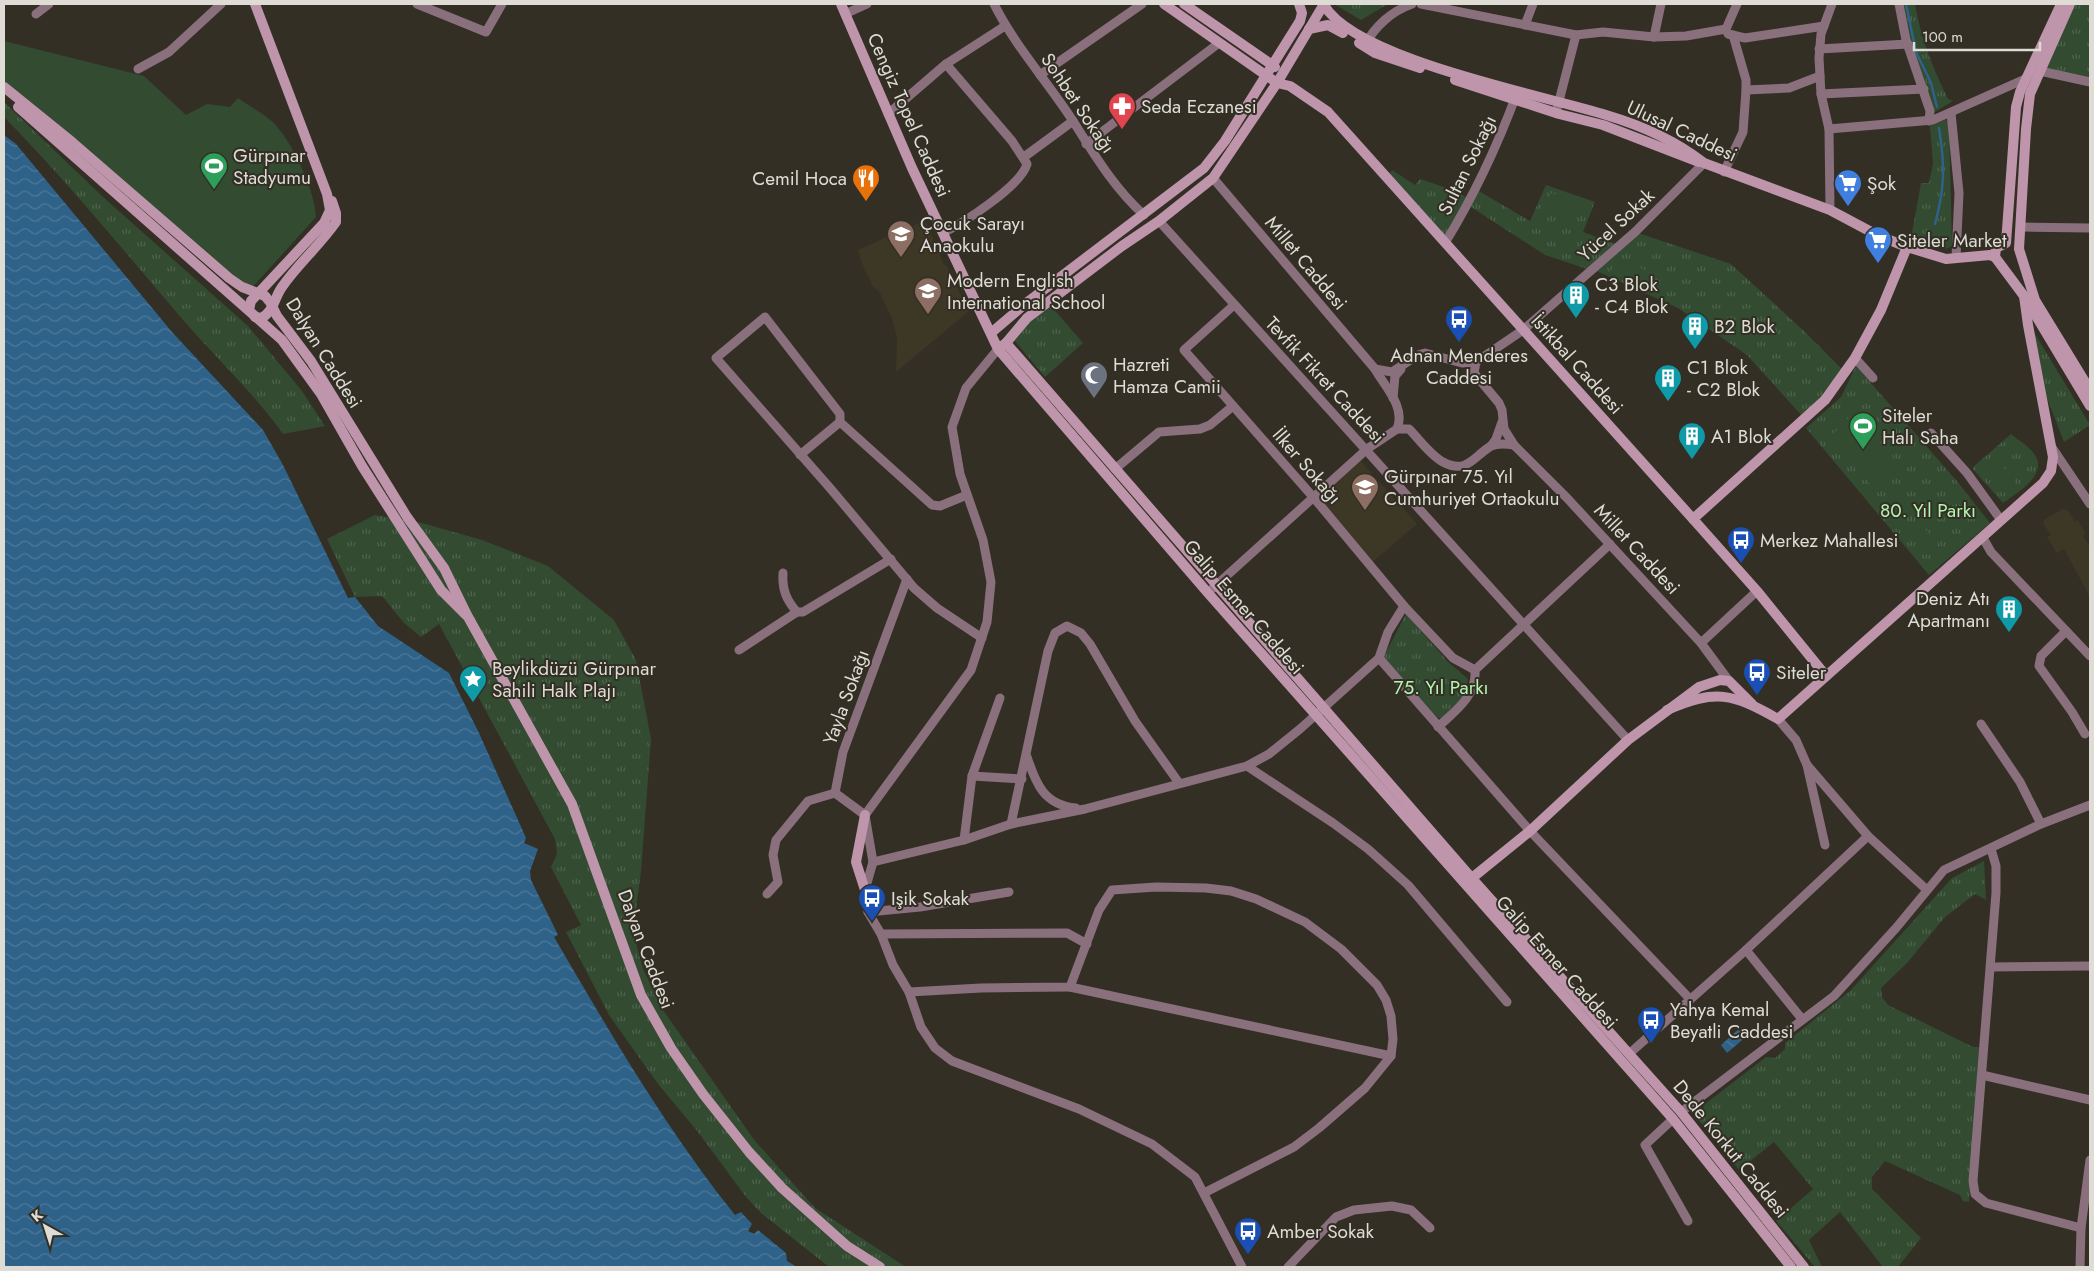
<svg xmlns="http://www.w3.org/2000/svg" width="2094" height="1271" viewBox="0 0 2094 1271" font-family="Jost,sans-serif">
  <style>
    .built { fill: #3d3726 }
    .grass { fill: url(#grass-tufts) }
    .pitch { fill: #324b31 }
    .water { fill: url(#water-waves) }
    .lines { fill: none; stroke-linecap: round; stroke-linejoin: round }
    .stream { stroke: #2f6289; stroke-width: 2.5 }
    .street { stroke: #8a707d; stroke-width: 9 }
    .secondary { stroke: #be95aa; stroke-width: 10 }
    .labels { text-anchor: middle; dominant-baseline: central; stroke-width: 4; stroke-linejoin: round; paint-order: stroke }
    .street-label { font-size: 19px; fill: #dedcd5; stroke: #332f25 }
    .poi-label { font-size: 19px; fill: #dedcd5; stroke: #332f25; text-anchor: start }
    .park-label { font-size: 19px; fill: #b4f5b0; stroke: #332f25 }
  </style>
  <defs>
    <pattern id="grass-tufts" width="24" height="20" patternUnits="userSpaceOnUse" patternTransform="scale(1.25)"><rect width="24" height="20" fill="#324b31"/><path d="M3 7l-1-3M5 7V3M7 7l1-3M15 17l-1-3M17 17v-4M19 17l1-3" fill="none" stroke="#4f644e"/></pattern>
    <pattern id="water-waves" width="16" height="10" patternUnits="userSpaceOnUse" patternTransform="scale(1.25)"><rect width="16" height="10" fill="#2f6289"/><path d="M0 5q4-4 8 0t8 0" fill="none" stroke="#4d7899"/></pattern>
  </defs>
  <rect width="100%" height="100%" fill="#332f25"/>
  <!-- built -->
  <g class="built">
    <path d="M925,220l19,45h2l23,46 -73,61 1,-35 -5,-18 -12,-26 -8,-8 -9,-19 -5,-16z"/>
    <path d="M1358,458l59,66 -47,40 -56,-66z"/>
    <path d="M2062,509l6,1 7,12 3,-2 8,14 -3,2 7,11v50l-26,-48 -7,4 -10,-16 4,-2 -8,-12 1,-3z"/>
  </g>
  <!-- grass -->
  <g class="grass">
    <path d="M1334,4h54l-27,16z"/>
    <path d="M1899,4h16c6,35 17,62 33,95l5,2 -20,12z"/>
    <path d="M2074,4h16v78l-49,-14z"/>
    <path d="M4,102l99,95 145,129 54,65 23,35 -42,8c-29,-41 -67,-76 -100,-114 -59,-69 -116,-139 -179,-203z"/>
    <path d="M1946,120l3,4 3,122 -6,3 -35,-11 10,-55h8l4,-19 -3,-38z"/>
    <path d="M1392,170l23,15 5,-6 33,11 18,10 6,-10 53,31 16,-36 49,17 -12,30 35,13 17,-13 96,32 74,68 40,40 -40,47 -58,-64 -69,-47 -86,-39 -2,1 -45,-15 -77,-50 -23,33 -58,-60z"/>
    <path d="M1050,305l33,38 -38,34 -30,-36 9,-14z"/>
    <path d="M2032,329l58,96 -26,17 -19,-49z"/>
    <path d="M1856,366l100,114 34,43 -61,52 -123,-147 35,-31z"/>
    <path d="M2011,434c7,6 19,13 24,21 13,20 -18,38 -32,48l-31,-35z"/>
    <path d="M375,515l47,8 60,17 66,26 66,54 22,40 15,79 -10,132 -8,61 10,37 20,41 92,131 60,67 91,59h-77l-68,-54 -15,-16 -48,-65 -40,-48 -49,-69 -43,-83 15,-7 -30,-58 6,-13 -2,-15 -116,-215 -18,13 -17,-14 -22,-27 -27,1 -28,-58z"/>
    <path d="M1406,614l42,48 20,17 -3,16 -24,24 -5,-3 -53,-58z"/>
    <path d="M1984,861l2,39 -11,-6 -30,23 -38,46 -26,25 1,9 6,8 85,42h6l-10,155 -6,-1 -3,-6 -75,-34 -13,16v12l49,49 -23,29h-15l-43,-55 -31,28 13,27h-7l-39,-46 37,-32 -39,-47 -35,28 -42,-52 8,-14 61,-47 9,1 10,-9v-6l66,-53 101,-112z"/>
  </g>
  <!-- pitch -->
  <g class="pitch">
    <path d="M4,41l140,35 42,39 21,-11 23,3 8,-9c12,9 31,18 40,30 17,20 37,64 38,89l-66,73 -246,-209z"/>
    <path d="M1551,193l28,12 -6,17 -28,-12z"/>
    <path d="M1617,257l28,13 -7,15 -28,-12z"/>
    <path d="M1854,413l43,49 -26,23 -42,-47z"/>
    <path d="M1995,458l21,25 -13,11 -22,-24z"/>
    <path d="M1918,521l20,23 -11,11 -21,-24z"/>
  </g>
  <!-- water -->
  <g class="water">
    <path d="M4,135l12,9 156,188 91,98 20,35 65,133 7,-1 23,29 71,47 30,60 47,105 -2,5 14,6 -8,22 1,9 27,55 -4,2c56,96 112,192 181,278l6,-3 11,12 -4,7 6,3 4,-4 28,23 1,8 10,6h-793z"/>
    <path d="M1741,1027l7,8 -21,18 -6,-8z"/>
  </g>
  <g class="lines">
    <!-- stream -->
    <g class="stream">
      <path d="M1906,4l10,48 15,31 6,24"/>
      <path d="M1935,224c10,-37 10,-58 4,-96"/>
    </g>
    <!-- street -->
    <g class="street">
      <path d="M417,4l69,28 16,-28"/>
      <path d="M994,4c21,42 53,77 79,117 21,33 41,67 71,94"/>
      <path d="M1421,4l155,31 27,-3 51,5 32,-1 40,-7 11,-25"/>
      <path d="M1899,4l7,36 24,71 -1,10"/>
      <path d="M36,14l13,-10"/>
      <path d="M845,14l22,-10"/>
      <path d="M1525,25l8,-21"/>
      <path d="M1728,34l17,4 79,-12"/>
      <path d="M1654,37l7,-33"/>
      <path d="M1365,45c10,-19 27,-34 47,-41"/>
      <path d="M1819,49l89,-5"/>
      <path d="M138,69l31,-17 52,-48"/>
      <path d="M2040,71l50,11"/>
      <path d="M1040,75l102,-71"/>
      <path d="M1746,90l43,-2 31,-12"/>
      <path d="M1821,94l103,-5"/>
      <path d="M1557,109l19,-74"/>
      <path d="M1951,113l8,80 -3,65"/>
      <path d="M888,114l58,-50 59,-38"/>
      <path d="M1829,129l104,-9 92,-41"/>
      <path d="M1086,144l133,-101"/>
      <path d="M1024,157l49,-36"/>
      <path d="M1724,172l19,-40 3,-42v-10l-13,-45"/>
      <path d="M1213,178l162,191c10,18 31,38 22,60h12c10,10 21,26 34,33 24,13 31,-6 48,-16 7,-3 16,-2 23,-1"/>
      <path d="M1830,210l-1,-81 -8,-35 -2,-36 2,-24 11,-30"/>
      <path d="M1159,221l469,519"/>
      <path d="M2021,227l69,1"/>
      <path d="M943,233c20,-10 78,-47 84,-69l-15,-23 -66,-77"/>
      <path d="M1445,243c30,-49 52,-96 72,-150"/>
      <path d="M1234,305l-50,45 130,148 90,108 49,52 22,12"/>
      <path d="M998,349l-32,39 -14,39 8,47 23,66 8,42 -4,40 -16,48 -106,145 8,47 -8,28 3,22 13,22 12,31 16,27 12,35 14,21 17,13 127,48 73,35 43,33 47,90"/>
      <path d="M1855,358l18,20"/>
      <path d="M1476,362l-2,11 25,30 3,7 2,19 10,16 53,53 134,145 28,38"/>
      <path d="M1375,369l17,3 26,-17 7,-2 37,10 14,-1 47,-32 112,-98 69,-69"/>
      <path d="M1393,398l2,-22 6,-7"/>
      <path d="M1931,433l36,40 34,47"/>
      <path d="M1491,446l5,-7 6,-17"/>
      <path d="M2051,446l39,58"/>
      <path d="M800,455l40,-33"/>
      <path d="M1115,469l44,-37 41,-3 10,-4 23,-19"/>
      <path d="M967,495l-27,11 -8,-1 -92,-83v-8l-75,-97 -49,41 114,130 84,100 23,20 45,30"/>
      <path d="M1983,538l8,14 99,104"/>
      <path d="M783,573c-1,16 3,27 14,39h6l88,-53"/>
      <path d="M1212,589l155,-140 30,-20"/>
      <path d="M2066,631l-25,25 -2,10 33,46 13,22"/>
      <path d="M1701,643l56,-52"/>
      <path d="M739,650l58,-38"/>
      <path d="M1379,658l9,-26 16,-26"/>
      <path d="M1778,719l18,21 11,25 18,80"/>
      <path d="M1981,724l39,58 21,42"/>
      <path d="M1438,727c17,-16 39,-31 37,-57l135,-126"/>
      <path d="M1027,757c9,27 17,48 49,51"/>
      <path d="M1807,765l61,71 59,54"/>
      <path d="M1247,766l86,57 35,26 40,36 99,117"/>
      <path d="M972,776l50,3"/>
      <path d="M865,815l-30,-22 8,-41 64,-173"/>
      <path d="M1011,824l37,-173 7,-18 12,-7 14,7 9,11 45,77 44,62"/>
      <path d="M964,840l8,-64 28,-78"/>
      <path d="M1991,849l5,17v27l-23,288 2,13 11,9 95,25"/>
      <path d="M873,862l91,-22 47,-16 74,-15 162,-43 22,-12 31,-25 79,-71 151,173 160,168"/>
      <path d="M767,894l11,-12 -5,-27 3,-15 32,-39 27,-8"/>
      <path d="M868,912l52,-5 89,-15"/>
      <path d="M881,934l186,-1 20,11"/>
      <path d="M1746,950l56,69"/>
      <path d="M1991,967l99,-1"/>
      <path d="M1070,987l321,69"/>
      <path d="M909,992l72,-4 89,-1 29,-77 13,-20 44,-3 50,1 25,3 25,8 49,23 36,27 36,36 9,15 5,16 2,23 -2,17 -26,32 -46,40 -25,19 -90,46"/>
      <path d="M1630,1053l116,-103 122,-114"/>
      <path d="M1982,1075l108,25"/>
      <path d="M1681,1112l153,-116 62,-68 48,-58 97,-46 49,-19"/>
      <path d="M1673,1119l-28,26 43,76"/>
      <path d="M1288,1267l48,-50 18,-7 38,-4 19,4 19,18"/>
      <path d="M2080,1267l1,-39 9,-68"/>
    </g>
    <!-- secondary -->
    <g class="secondary">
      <path d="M841,4l71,164 86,181 210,244 465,526 118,148"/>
      <path d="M1164,4l113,79 13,3 38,26 365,407 64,72 69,85"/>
      <path d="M1184,4l91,63"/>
      <path d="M2061,4l-41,88 -4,15 -10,136 -10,5 -1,9 29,39 66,110"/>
      <path d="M2070,4l-40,90 -4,35 -7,120 16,51 55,90"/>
      <path d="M1324,5c32,55 219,90 282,110 34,10 70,26 98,48l126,47 47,25 30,12 39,12 44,-4 5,2"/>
      <path d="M1309,29l19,-4 15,8"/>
      <path d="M1359,43l16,10 45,15"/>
      <path d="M1455,80l104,34 44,11 96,37"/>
      <path d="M4,87l68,55 157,136 13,9 23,9 5,6 7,14 34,45 96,156 37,51 23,47 105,189 69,191 30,53 32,46 46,58 33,36 65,58 33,21"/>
      <path d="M18,107l264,233 39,54 41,72 79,124 25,25"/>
      <path d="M249,310l2,-9 73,-78 6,-13 -3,-16 -72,-190"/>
      <path d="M255,317l6,1c13,-6 13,-20 21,-31 16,-23 38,-42 54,-65v-9l-4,-12"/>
      <path d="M991,333l34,-29 179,-136 21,-27 75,-120 2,-8 -3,-9"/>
      <path d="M1006,343l463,532"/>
      <path d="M1001,347l5,-4 21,-25 95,-72 37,-25 54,-43 64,-95 47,-79"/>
      <path d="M1693,519l132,-119 30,-42 26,-48 26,-63"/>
      <path d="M1667,710c49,-21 65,-17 111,9l265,-236 8,-12 2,-14 -25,-132 -4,-29"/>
      <path d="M1464,875h5l212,237 123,155"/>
      <path d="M1472,878l58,-47 98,-91 71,-53 21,-7 9,1 23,23"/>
      <path d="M865,890l-9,-28 9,-47"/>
    </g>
  </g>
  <!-- icons -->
  <defs>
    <g id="pharmacy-pin" transform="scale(1.4375)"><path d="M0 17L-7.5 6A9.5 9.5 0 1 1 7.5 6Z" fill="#e0444e" stroke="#332f25"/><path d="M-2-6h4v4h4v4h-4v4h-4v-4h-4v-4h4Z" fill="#fff"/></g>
    <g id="stadium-pin" transform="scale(1.4375)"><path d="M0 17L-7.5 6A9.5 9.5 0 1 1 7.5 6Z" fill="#2e9e5b" stroke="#332f25"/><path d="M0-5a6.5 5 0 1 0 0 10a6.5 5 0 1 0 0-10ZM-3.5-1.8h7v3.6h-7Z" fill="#fff"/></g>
    <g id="restaurant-pin" transform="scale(1.4375)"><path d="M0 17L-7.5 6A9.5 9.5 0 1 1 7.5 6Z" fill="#e8710a" stroke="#332f25"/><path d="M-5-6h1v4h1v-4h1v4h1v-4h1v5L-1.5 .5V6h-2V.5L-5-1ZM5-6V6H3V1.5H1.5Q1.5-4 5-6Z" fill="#fff"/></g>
    <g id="supermarket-pin" transform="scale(1.4375)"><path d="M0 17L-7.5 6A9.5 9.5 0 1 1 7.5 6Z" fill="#3f7fe0" stroke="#332f25"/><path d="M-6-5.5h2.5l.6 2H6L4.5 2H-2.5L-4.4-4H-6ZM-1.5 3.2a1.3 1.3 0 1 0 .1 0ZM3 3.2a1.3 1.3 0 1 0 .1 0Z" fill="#fff"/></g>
    <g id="school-pin" transform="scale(1.4375)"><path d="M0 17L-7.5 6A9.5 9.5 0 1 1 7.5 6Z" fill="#8d6e63" stroke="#332f25"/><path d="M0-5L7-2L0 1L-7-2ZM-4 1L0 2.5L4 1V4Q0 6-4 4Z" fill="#fff"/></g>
    <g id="building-pin" transform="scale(1.4375)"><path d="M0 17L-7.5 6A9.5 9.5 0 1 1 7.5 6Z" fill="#0f9aa8" stroke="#332f25"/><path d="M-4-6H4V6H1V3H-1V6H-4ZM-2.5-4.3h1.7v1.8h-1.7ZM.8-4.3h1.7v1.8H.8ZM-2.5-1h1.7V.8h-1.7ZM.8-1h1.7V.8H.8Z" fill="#fff"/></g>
    <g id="bus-pin" transform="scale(1.4375)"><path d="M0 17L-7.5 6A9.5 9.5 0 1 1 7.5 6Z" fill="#1a4fb4" stroke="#332f25"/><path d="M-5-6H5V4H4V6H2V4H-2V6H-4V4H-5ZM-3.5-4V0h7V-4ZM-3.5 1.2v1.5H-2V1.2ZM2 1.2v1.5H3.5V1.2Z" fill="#fff"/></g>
    <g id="mosque-pin" transform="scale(1.4375)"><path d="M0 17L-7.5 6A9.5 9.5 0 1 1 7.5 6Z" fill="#6b7280" stroke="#332f25"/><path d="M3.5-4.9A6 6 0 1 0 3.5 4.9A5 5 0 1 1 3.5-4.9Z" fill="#fff"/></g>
    <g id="sight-pin" transform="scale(1.4375)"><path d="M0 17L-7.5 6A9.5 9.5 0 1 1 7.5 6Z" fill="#0f9aa8" stroke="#332f25"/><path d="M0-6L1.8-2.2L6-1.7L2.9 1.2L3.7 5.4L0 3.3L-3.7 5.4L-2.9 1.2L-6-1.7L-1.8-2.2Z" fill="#fff"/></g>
  </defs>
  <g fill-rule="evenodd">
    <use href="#pharmacy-pin" x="1122" y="106"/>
    <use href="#stadium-pin" x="214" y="166"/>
    <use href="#restaurant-pin" x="866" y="178"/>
    <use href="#supermarket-pin" x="1848" y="183"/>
    <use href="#school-pin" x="901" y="234"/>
    <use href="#supermarket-pin" x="1878" y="240"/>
    <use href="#school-pin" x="928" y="291"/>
    <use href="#building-pin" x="1576" y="295"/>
    <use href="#bus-pin" x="1459" y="319"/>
    <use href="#building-pin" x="1695" y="326"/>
    <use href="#mosque-pin" x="1094" y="375"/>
    <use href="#building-pin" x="1668" y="378"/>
    <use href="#stadium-pin" x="1863" y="426"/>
    <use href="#building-pin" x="1692" y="436"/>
    <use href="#school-pin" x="1365" y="487"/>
    <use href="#bus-pin" x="1741" y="540"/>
    <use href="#building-pin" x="2009" y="609"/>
    <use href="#bus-pin" x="1757" y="672"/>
    <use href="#sight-pin" x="473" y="679"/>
    <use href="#bus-pin" x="872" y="898"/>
    <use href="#bus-pin" x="1651" y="1020"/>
    <use href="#bus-pin" x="1248" y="1231"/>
  </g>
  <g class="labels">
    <!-- street labels -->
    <g class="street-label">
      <text transform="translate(1078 103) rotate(56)">Sohbet Sokağı</text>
      <text transform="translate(909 115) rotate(66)">Cengiz Topel Caddesi</text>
      <text transform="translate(1682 131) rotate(25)">Ulusal Caddesi</text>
      <text transform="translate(1467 165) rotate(-64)">Sultan Sokağı</text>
      <text transform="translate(1616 225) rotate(-43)">Yücel Sokak</text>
      <text transform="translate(1306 263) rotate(50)">Millet Caddesi</text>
      <text transform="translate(324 353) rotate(58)">Dalyan Caddesi</text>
      <text transform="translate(1577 364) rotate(48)">İstikbal Caddesi</text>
      <text transform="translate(1325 380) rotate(47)">Tevfik Fikret Caddesi</text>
      <text transform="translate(1307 466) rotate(49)">İlker Sokağı</text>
      <text transform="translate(1637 549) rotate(47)">Millet Caddesi</text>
      <text transform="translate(1244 607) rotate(49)">Galip Esmer Caddesi</text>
      <text transform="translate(846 697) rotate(-70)">Yayla Sokağı</text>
      <text transform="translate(646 949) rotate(69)">Dalyan Caddesi</text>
      <text transform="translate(1557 962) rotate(48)">Galip Esmer Caddesi</text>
      <text transform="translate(1731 1149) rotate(51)">Dede Korkut Caddesi</text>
    </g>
    <!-- poi labels -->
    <g class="poi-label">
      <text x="1141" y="106">Seda Eczanesi</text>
      <text x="233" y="155">Gürpınar<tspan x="233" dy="22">Stadyumu</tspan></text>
      <text x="847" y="178" text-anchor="end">Cemil Hoca</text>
      <text x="1867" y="183">Şok</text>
      <text x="920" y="223">Çocuk Sarayı<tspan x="920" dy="22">Anaokulu</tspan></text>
      <text x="1897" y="240">Siteler Market</text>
      <text x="947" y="280">Modern English<tspan x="947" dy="22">International School</tspan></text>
      <text x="1595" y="284">C3 Blok<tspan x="1595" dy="22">- C4 Blok</tspan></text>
      <text x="1714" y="326">B2 Blok</text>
      <text x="1459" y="355" text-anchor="middle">Adnan Menderes<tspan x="1459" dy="22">Caddesi</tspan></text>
      <text x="1113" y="364">Hazreti<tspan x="1113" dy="22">Hamza Camii</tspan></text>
      <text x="1687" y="367">C1 Blok<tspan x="1687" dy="22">- C2 Blok</tspan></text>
      <text x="1882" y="415">Siteler<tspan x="1882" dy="22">Halı Saha</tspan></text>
      <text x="1711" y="436">A1 Blok</text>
      <text x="1384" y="476">Gürpınar 75. Yıl<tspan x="1384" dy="22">Cumhuriyet Ortaokulu</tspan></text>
      <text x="1760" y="540">Merkez Mahallesi</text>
      <text x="1990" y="598" text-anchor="end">Deniz Atı<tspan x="1990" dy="22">Apartmanı</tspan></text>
      <text x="492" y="668">Beylikdüzü Gürpınar<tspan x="492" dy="22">Sahili Halk Plajı</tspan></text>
      <text x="1776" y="672">Siteler</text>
      <text x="891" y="898">Işik Sokak</text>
      <text x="1670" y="1009">Yahya Kemal<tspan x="1670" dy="22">Beyatli Caddesi</tspan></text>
      <text x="1267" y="1231">Amber Sokak</text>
    </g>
    <!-- park labels -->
    <g class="park-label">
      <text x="1928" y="510">80. Yıl Parkı</text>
      <text x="1441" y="687">75. Yıl Parkı</text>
    </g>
  </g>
  <!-- border -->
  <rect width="2094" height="1271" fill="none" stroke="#dedcd5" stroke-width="10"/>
  <!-- north arrow -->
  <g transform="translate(45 1226) rotate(321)" stroke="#332f25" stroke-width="4" paint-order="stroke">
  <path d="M0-4L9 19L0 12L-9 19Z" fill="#dedcd5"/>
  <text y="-8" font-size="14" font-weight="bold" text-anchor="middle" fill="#dedcd5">K</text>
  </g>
  <!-- scale -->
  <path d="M1914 42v8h126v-8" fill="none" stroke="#dedcd5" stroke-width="2.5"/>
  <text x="1922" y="42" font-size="15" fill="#dedcd5" stroke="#332f25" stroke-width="4" paint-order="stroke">100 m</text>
</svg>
